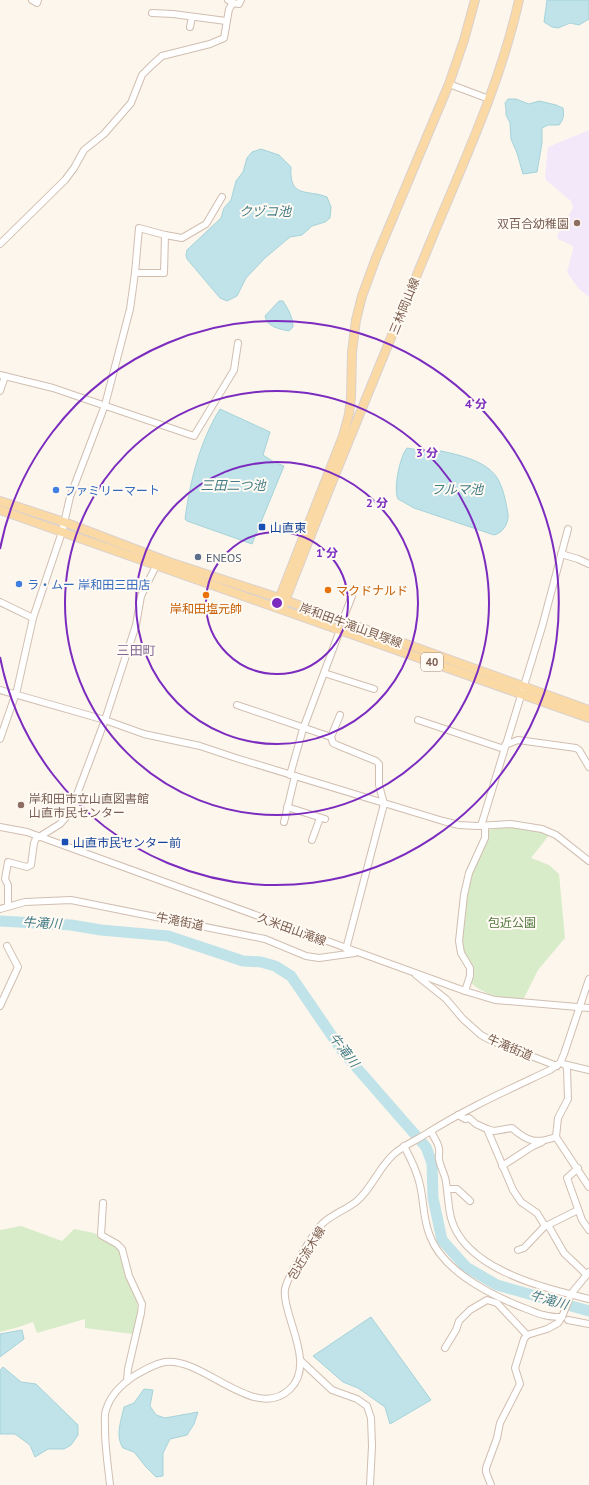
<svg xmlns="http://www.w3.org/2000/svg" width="589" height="1485" viewBox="0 0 589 1485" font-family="'PT Sans','Noto Sans JP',sans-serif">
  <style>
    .education { fill: #f3e8fa }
    .green { fill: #d8ecc9 }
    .water { fill: #bfe3e8; stroke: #a5d3da }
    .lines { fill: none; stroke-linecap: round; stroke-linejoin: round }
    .river { stroke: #bfe3e8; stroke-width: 11 }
    .minor-casing { stroke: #d1beb0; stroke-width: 8 }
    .major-casing { stroke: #dad1cd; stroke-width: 10 }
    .minor { stroke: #fff; stroke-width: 6 }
    .major { stroke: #fbd9a5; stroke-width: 8 }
    .ring { fill: none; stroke: #7b2cbf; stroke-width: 2 }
    .education-dot { fill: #8d6e63; stroke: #fffaf3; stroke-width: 1.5 }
    .shop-dot { fill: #3f7fe0; stroke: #fffaf3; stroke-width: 1.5 }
    .transit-dot { fill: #1a4fb4; stroke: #fffaf3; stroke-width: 1.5 }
    .service-dot { fill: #5c6f8a; stroke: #fffaf3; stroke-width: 1.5 }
    .food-dot { fill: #e8710a; stroke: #fffaf3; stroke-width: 1.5 }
    .labels { text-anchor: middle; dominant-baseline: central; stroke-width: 4; stroke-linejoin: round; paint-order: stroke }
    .shield { fill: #fffaf3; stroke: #a28b7f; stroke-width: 1 }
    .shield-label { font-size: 11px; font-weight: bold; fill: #7a5c4d }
    .education-label { font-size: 12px; fill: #785e54; stroke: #fffaf3; text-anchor: end }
    .street-label { font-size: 12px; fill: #7a5c4d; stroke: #fffaf3 }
    .shop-label { font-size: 12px; fill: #366cbe; stroke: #fffaf3; text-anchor: start }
    .transit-label { font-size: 12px; fill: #164399; stroke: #fffaf3; text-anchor: start }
    .service-label { font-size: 12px; fill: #4e5e75; stroke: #fffaf3; text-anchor: start }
    .food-label { font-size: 12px; fill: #c56008; stroke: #fffaf3; text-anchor: start }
    .park-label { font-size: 12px; fill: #537a41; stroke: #fffaf3 }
    .water-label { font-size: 13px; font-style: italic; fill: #437c86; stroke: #fffaf3 }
    .neighbourhood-label { font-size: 13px; fill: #846695; stroke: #fffaf3 }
    .centre { fill: #7b2cbf; stroke: #fffaf3; stroke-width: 2 }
    .ring-label { font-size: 12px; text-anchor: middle; font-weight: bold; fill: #7b2cbf; stroke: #fffaf3; stroke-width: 4; stroke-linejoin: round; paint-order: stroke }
  </style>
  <rect width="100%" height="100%" fill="#fdf6ec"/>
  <!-- education -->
  <path class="education" d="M589,130v167l-11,-9 -11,-16 6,-22v-4l-15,-7 -1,-4 15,-25 1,-4 -2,-5 -25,-21 -1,-4 3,-29z"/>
  <!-- green -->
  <g class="green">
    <path d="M512,826h9l29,8 -19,24 18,7 10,9 6,64 -27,32 -15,30c-20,-2 -36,-3 -52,-17 3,-13 -7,-27 -10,-40 3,-21 3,-44 9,-65 4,-16 19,-30 18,-48z"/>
    <path d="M21,1226l41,15 12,-12 20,4 21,12 5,8 5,22 12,25 1,13 -5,21 -48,-6v-9l-48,14 -4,-11 -14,5 -19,5v-102z"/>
  </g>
  <!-- water -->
  <g class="water">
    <path d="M547,0h42v19l-10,6 -9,-2 -12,5 -6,-1 -8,-5z"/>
    <path d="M508,99h8l13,5 10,-3 17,4 7,3c1,7 1,11 -4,17h-11l-6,3v15l-5,29 -14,2 -6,-21 -6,-14 -1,-16 -4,-8v-6l-1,-6z"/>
    <path d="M261,149l18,6 12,12c-2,32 16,22 36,30l4,10 -1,11 -5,4 -13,4 -10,9 -12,2 -25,21 -19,20 -9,18 -10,5 -7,-3 -33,-39 -1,-4 1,-5 34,-32 3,-10 7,-8 5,-19 7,-9 4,-14 5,-6z"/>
    <path d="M279,301h4c5,8 10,16 10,26l-4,4c-10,-2 -22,-4 -24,-15z"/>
    <path d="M220,409l50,23 -7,23 11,7 10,4 -32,78 -65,-23 -2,-2c5,-38 15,-78 35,-110z"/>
    <path d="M407,448c7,1 15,3 21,3 5,1 9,-1 13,0 18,4 43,9 55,25 7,10 10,26 12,38 1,9 -5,19 -14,21l-80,-27 -16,-9c-5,-10 2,-43 9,-51z"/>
    <path d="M371,1317l60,83 -41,24 -5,-17 -27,-19 -15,-6 -30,-26z"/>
    <path d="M22,1330l2,9 -24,18v-23z"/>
    <path d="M3,1367l18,15 15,2 42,41v10l-7,10 -7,4h-16l-13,8 -5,-12 -15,-11h-15v-64z"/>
    <path d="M144,1389l9,1 -3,16 6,9 9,3 33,-6 -4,12 -7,11 -17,4 -7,14v23l-7,1 -10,-10 -12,-15 -11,-4c-8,-12 -2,-27 1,-41l10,-4z"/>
  </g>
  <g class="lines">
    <!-- river -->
    <path class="river" d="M0,921l71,4 30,5 67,6 75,25 18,1 14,4 16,10 52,76 83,95 6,16 1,35 9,42 24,27 31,18 92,26"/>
    <!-- minor casing -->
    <g class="minor-casing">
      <g id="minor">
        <path d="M32,0l5,3 1,-3"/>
        <path d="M228,0l5,3 6,1 2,-4"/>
        <path d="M152,13l21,1 53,7"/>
        <path d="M190,27l2,-10"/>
        <path d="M449,84l40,15"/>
        <path d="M0,244l65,-64 9,-12 10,-18 20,-16 27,-31 11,-28 10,-10 10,-9 48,-12 14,-6 5,-29 4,-6"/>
        <path d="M135,273h29l1,-38"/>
        <path d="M0,375l53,13 141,48 40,-66 4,-27"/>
        <path d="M0,391l5,-15"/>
        <path d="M561,554l17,5 11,5"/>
        <path d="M0,602l33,16"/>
        <path d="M342,622l10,-26"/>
        <path d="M324,673l50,16"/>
        <path d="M0,690l105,30 39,14 56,12 36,12 207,63 16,4 18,1 34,-2 31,5 14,6 33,26"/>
        <path d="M237,705l94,32"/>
        <path d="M340,715l-9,22 2,6 4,2 39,16 3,3v21l5,19 -38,145"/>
        <path d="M418,720l86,29"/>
        <path d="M0,739l17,-49 16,-72 29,-86 8,-35 35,-92 25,-96 5,-36 4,-45 26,7 17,3 24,-14 16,-27"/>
        <path d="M505,745l13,-5 58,8 3,2 10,17"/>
        <path d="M290,775l13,-46 37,-99"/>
        <path d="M287,807l38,12"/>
        <path d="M284,822l11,-46"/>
        <path d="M481,826l61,-199 26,-98"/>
        <path d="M0,827l27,5 438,159 30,9 94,8"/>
        <path d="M39,837l21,-13 7,-8 9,-19 29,-77 31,-95 5,-29 16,-32"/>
        <path d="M312,840l8,-22"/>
        <path d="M8,906v-21l-3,-6 3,-17 19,5 4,-2 3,-22 3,-7"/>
        <path d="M0,909l25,-7 46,-2 194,39 41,17 13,2 36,-5"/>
        <path d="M416,975l30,24 17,20 18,16 11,6 65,25"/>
        <path d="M465,991l5,-15v-8l-9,-15 -2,-12 5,-46 5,-22 16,-35v-12"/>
        <path d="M0,1006l18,-39 -11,-21"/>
        <path d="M563,1064l26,6"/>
        <path d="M566,1066l1,3 1,30 -10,19 -2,19 33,50"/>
        <path d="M458,1115l7,4 4,-1 7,6 11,5 26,61 8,12 16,11 8,13 3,-1 16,28 22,21"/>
        <path d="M487,1129l7,2 18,-3c16,14 24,16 44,9"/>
        <path d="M431,1131c2,6 8,12 8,19 1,3 -1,6 0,9 1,8 6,15 7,23 2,12 2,24 5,36 14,52 94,70 138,81"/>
        <path d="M404,1146c7,13 13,25 16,39 4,17 3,35 10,51 13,35 61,59 94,72 7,2 13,6 20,7 6,2 12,2 18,2"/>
        <path d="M502,1166l31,-20 9,-4"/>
        <path d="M578,1168l-11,10 15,42 7,10"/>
        <path d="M447,1189h10l13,12"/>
        <path d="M103,1203l-2,32 16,9 5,5 7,27 13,28 -1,9 -13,56 -1,12"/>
        <path d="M548,1225l30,-15"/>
        <path d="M518,1250l6,-2 21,-22"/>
        <path d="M568,1320l21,4"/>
        <path d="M445,1348l11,-18 3,-9 11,-11 17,-10 10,3 30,32"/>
        <path d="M301,1361l31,29 25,9 10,7 4,12 1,28 -2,39"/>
        <path d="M110,1485c-2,-19 -5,-37 -5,-56 0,-6 -1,-13 1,-19 4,-14 16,-26 28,-34 10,-6 20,-12 31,-14 39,-5 90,61 125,27 21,-20 4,-54 -2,-78 -2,-7 -4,-15 -3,-22 3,-13 28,-56 37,-65 10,-10 24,-14 35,-23 15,-13 22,-34 37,-47 10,-9 21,-13 32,-20 39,-25 82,-44 124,-64l10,-7 4,-9 25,-75"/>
        <path d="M491,1485l-5,-13v-4l11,-30 3,-15 20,-39 -5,-16 9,-29 3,-4 20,-6 11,-6 4,-6 9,-23 18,-22"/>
      </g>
    </g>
    <!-- major casing -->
    <g class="major-casing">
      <g id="major">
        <path d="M0,501l64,21 105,40 110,36 310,112"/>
        <path d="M0,510l589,208"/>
        <path d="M276,607l67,-171 6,-22 2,-16 1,-46 4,-32 6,-24 14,-38 73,-174 15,-44 11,-40"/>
        <path d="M282,609c47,-123 98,-244 148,-366 33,-80 70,-158 89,-243"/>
      </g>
    </g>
    <!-- minor -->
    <use href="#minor" class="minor"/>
    <!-- major -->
    <use href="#major" class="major"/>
  </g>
  <!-- distance rings -->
  <g class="ring">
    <circle cx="277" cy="603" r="71"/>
    <circle cx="277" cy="603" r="141"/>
    <circle cx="277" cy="603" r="212"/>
    <path d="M0 549A282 282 0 1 1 0 657"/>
  </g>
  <!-- markers -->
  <g class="education-dot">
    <circle cx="577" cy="223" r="4"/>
    <circle cx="21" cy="805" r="4"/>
  </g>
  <g class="shop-dot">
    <circle cx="56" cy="490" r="4"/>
    <circle cx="19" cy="584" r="4"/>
  </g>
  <g class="transit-dot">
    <rect x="258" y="523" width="8" height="8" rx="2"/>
    <rect x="61" y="838" width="8" height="8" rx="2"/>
  </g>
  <circle class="service-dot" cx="198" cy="557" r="4"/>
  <g class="food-dot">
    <circle cx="328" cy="590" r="4"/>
    <circle cx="206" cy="595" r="4"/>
  </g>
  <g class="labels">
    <!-- shield labels -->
    <rect class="shield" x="421" y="653" width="22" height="18" rx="3"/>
    <g class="shield-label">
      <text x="432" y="662">40</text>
    </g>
    <!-- education labels -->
    <g class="education-label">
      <text x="569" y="223">双百合幼稚園</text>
      <text x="29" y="798" text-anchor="start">岸和田市立山直図書館<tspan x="29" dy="14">山直市民センター</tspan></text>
    </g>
    <!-- street labels -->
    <g class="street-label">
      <text transform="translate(404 306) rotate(-68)">三林岡山線</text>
      <text transform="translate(351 625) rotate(20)">岸和田牛滝山貝塚線</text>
      <text transform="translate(180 921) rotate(11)">牛滝街道</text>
      <text transform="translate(292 929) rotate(20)">久米田山滝線</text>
      <text transform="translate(510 1047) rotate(23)">牛滝街道</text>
      <text transform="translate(306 1253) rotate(-59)">包近流木線</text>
    </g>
    <!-- shop labels -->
    <g class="shop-label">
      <text x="64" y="490">ファミリーマート</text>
      <text x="27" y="584">ラ・ムー 岸和田三田店</text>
    </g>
    <!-- transit labels -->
    <g class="transit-label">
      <text x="270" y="527">山直東</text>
      <text x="73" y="842">山直市民センター前</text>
    </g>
    <!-- service labels -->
    <g class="service-label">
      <text x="206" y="557">ENEOS</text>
    </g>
    <!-- food labels -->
    <g class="food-label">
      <text x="336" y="590">マクドナルド</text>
      <text x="206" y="608" text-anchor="middle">岸和田塩元帥</text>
    </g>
    <!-- park labels -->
    <g class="park-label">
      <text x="512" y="922">包近公園</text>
    </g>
    <!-- water labels -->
    <g class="water-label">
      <text x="265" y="211">クヅコ池</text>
      <text x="233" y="485">三田二つ池</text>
      <text x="457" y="489">フルマ池</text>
      <text transform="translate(42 923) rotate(3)">牛滝川</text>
      <text transform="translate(344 1050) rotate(52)">牛滝川</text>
      <text transform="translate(549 1300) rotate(16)">牛滝川</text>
    </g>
    <!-- neighbourhood labels -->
    <g class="neighbourhood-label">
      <text x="136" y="650">三田町</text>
    </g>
  </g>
  <circle cx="277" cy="603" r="6" class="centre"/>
  <g class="ring-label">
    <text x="476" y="408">4 分</text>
    <text x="427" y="457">3 分</text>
    <text x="377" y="507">2 分</text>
    <text x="327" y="557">1 分</text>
  </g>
</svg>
